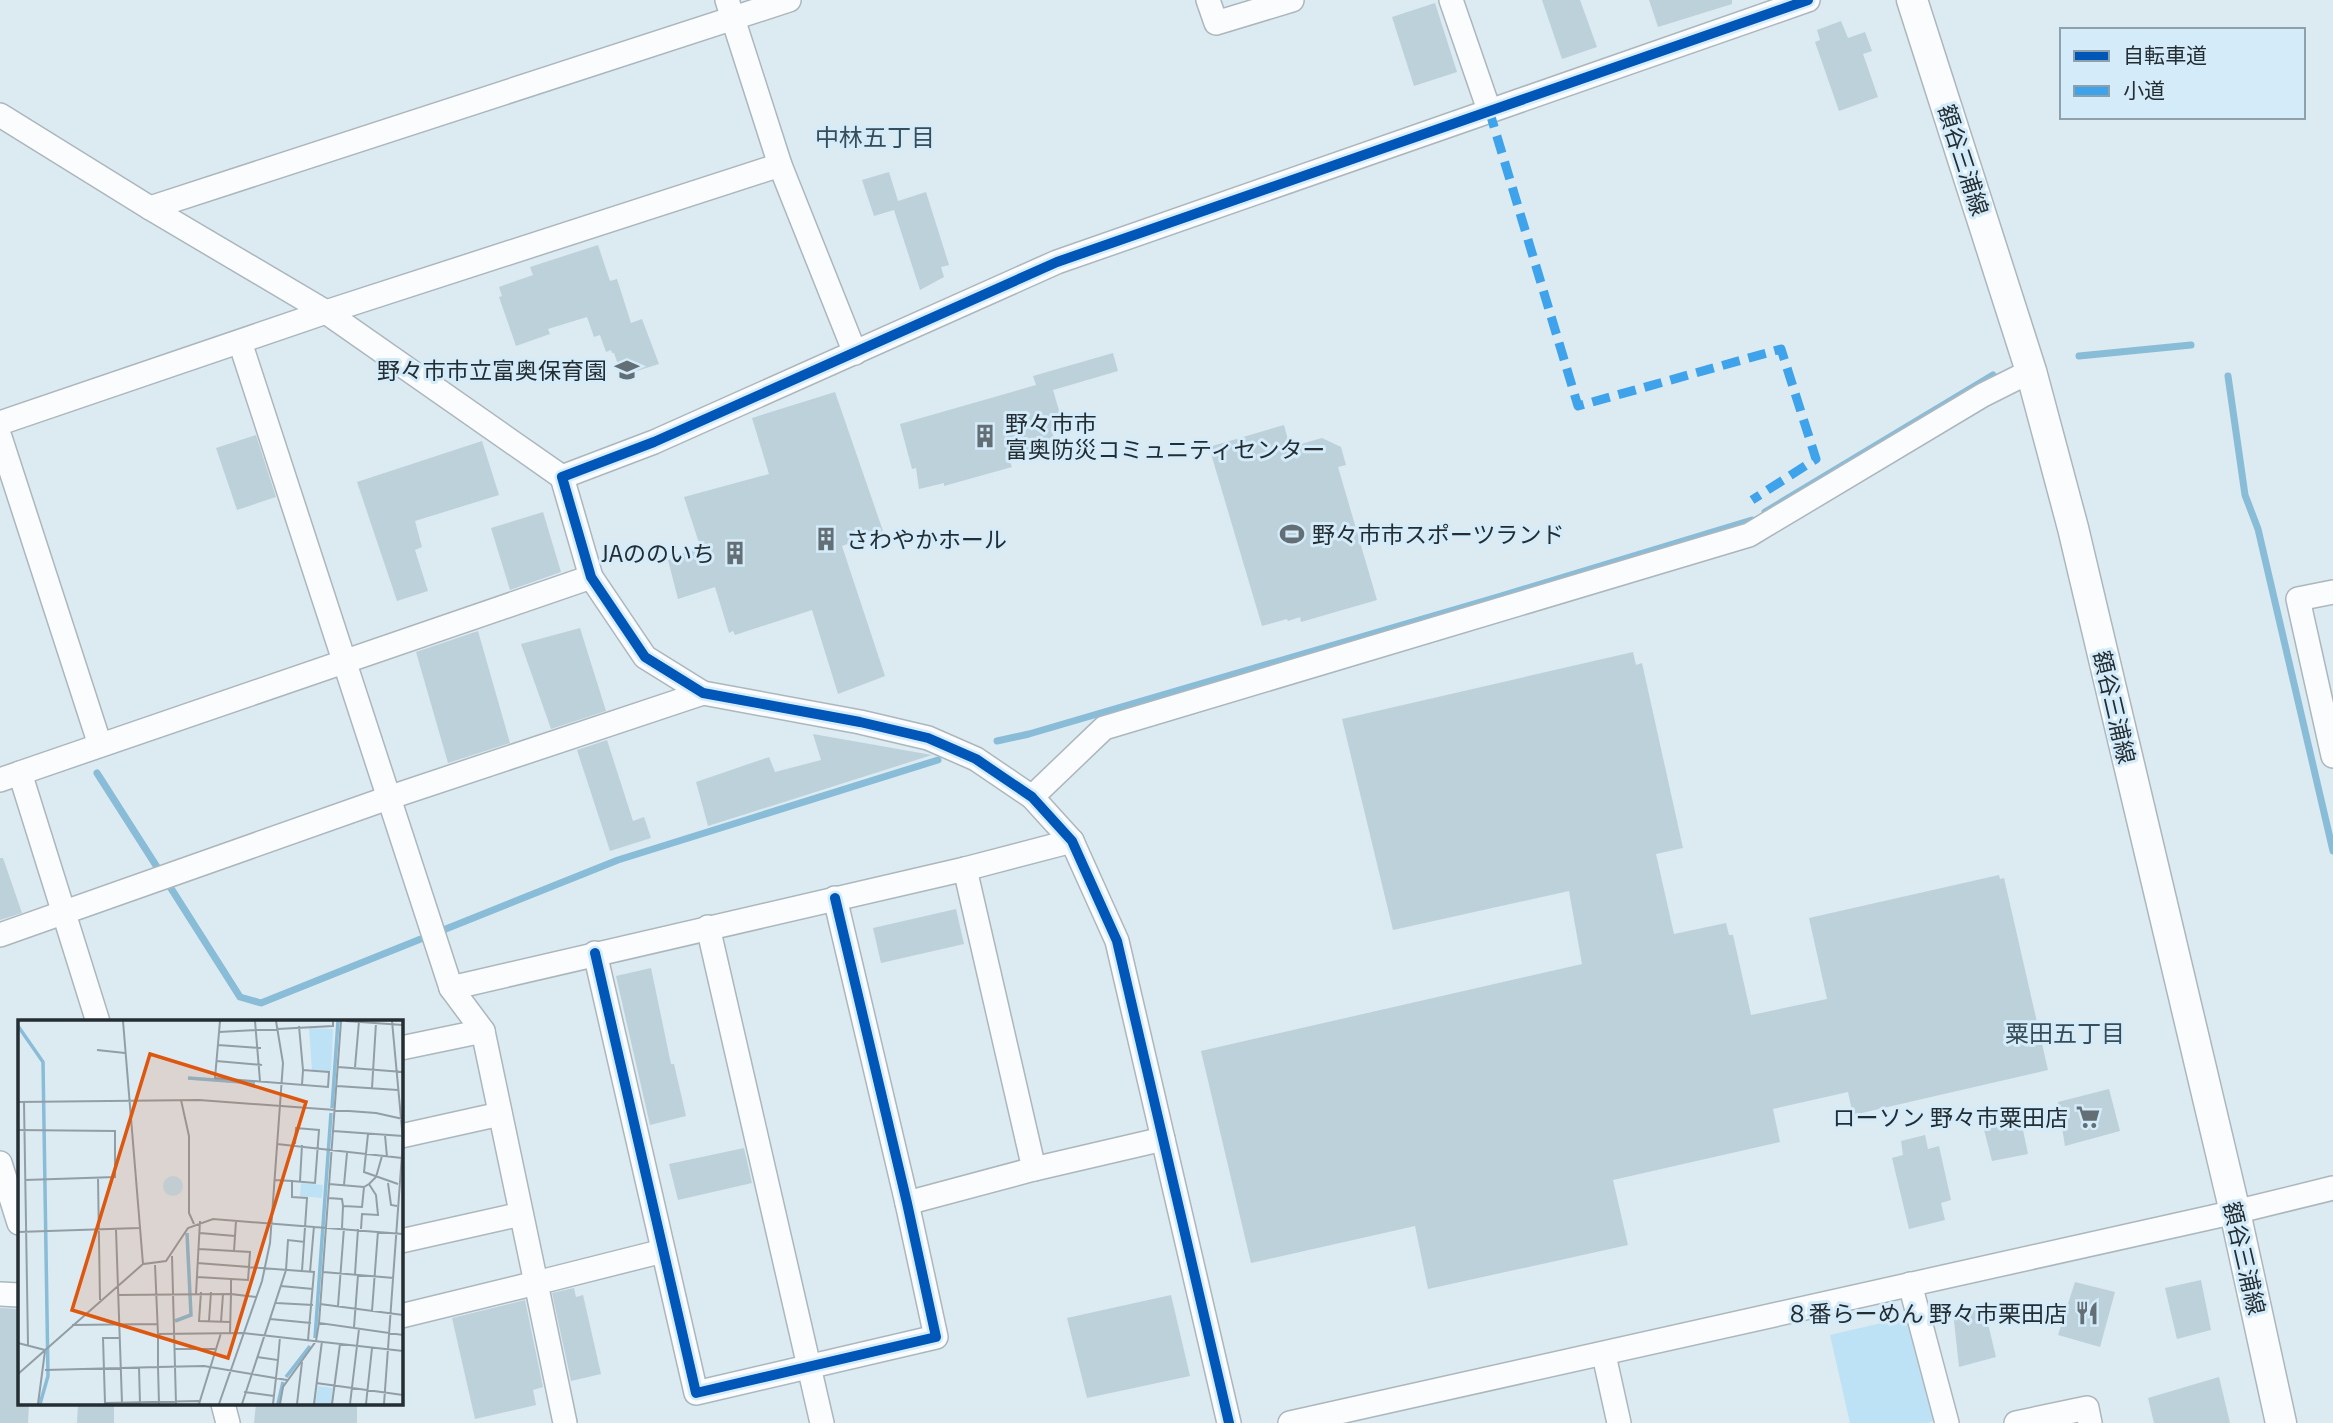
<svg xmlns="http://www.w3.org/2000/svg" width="2333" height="1423" viewBox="0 0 2333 1423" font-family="'Exo 2','Noto Sans JP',sans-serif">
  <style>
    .green { fill: #bee2f5 }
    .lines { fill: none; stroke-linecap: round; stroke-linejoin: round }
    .stream { stroke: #89bcd7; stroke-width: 7 }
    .building { fill: #bdd1db }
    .minor-casing { stroke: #acb7bd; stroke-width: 26 }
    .major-casing { stroke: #acb7bd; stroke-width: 33 }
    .minor { stroke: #fafcfd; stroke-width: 23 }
    .major { stroke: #fafcfd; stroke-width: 30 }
    .quiet { stroke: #3ea3eb; stroke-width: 9; stroke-dasharray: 18 9; stroke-linecap: butt }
    .cycleway-casing { stroke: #d4ecfa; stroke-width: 15 }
    .cycleway { stroke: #0057b8; stroke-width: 10 }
    .labels { text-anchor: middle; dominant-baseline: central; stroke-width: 6; stroke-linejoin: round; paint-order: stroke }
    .street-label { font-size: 23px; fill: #242d32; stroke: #d4ecfa }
    .poi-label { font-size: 23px; fill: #242d32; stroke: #d4ecfa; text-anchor: end }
    .neighbourhood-label { font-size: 24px; fill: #384d58; stroke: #d4ecfa }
    .inset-river { fill: none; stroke: #89bcd7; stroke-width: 3.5 }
    .inset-road { fill: none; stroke: #929ea5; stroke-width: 2 }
    .view { fill: #de570e; fill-opacity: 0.15; stroke: #de570e; stroke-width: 3.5 }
    .inset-edge { fill: none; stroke: #242d32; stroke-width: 3.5 }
  </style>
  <rect width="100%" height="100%" fill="#dceaf2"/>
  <!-- green -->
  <path class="green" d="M1903,1318l12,10 23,92 -11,3h-77l-20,-88z"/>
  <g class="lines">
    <!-- stream -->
    <g class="stream">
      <path d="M2079,356l112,-11"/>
      <path d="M2228,376l17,119 13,34 75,322"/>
      <path d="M1765,512l228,-137"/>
      <path d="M997,741l32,-7 472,-138 251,-76"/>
      <path d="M97,773l60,94"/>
      <path d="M167,882l73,115 21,6 357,-143 320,-100"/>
    </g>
  </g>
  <!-- building -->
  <g class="building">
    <path d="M1542,0h38l17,47 -35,12z"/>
    <path d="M1649,0h83v4l-74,23z"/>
    <path d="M1435,3l22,69 -43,14 -22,-69z"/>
    <path d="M1841,21l7,17 17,-6 7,19 -9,3 15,43 -39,14 -24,-69 5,-2 -3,-10z"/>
    <path d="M889,172l9,29 28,-9 23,73 -8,2 3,10 -24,13 -26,-80 -20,6 -12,-36z"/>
    <path d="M598,245l12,36 7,-2 14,44 11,-4 17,45 -32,10 -1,-5 -6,1 -6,-17h-2l-1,-3 -5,2 -6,-17 -6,2 -7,-20 -39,12 2,5 -34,12 -17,-49 3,-1 -3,-9 34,-12 -3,-8z"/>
    <path d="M1113,353l5,18 -65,19 10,34 -12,4 6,21 -47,13 2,5 -68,19v-3l-25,6 -3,-21 -4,1 -12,-45 136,-39 -3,-9z"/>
    <path d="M835,392l48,139 -41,15 43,130 -47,18 -26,-84 -77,25 -2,-4 -4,2 -14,-46 -37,12 -10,-39 32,-14 -16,-49 85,-23 -17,-56z"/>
    <path d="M1284,425l6,22 32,-9 19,9 5,18 -8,2 39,133 -76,22 -1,-5 -12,4 -1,-2 -25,7 -53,-179z"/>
    <path d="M256,435l20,62 -39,13 -21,-62z"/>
    <path d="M482,441l17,54 -84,26 7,26 -7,3 13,41 -31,10 -40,-119z"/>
    <path d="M543,512l18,60 -51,18 -19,-62z"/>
    <path d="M580,628l26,83 -55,18 -30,-85z"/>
    <path d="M478,631l32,112 -62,20 -32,-111z"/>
    <path d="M1633,652l3,13 6,-2 41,185 -27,6 18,80 52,-11 3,12h4l18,80 76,-16 -18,-81 190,-43 1,4 4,-1 44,192 -195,45 -5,-23 -75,17 7,33 -167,38 15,65 -200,44 -13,-63 -164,37 -50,-212 381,-87 -13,-73 -176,39 -51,-211z"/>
    <path d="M813,734l119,21 -224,71 -12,-44 73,-25 6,15 46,-12z"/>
    <path d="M607,740l26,81 11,-4 7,21 -41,13 -33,-101z"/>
    <path d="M0,858h3l19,55 -22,7z"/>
    <path d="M956,909l8,35 -83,19 -8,-35z"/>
    <path d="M651,968l20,96h3l12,52 -36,9 -34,-149z"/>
    <path d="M2109,1089l11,42 -55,15 -7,-44z"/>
    <path d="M2019,1111l9,43 -36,7 -11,-43z"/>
    <path d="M1925,1135l3,14 11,-3 12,54 -10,3 4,17 -36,9 -17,-71 11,-3 -2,-14z"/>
    <path d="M744,1148l8,35 -74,17 -9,-36z"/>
    <path d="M2201,1280l10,50 -34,9 -12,-51z"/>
    <path d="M2075,1282l40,10 -15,55 -42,-12z"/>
    <path d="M574,1288l2,9 7,-2 18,79 -30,7 -19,-88z"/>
    <path d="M1171,1295l19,81 -103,22 -20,-80z"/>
    <path d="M525,1300l18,87 -10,3 3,15 -61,14 -23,-101z"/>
    <path d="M1984,1307l12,50 -37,10 -6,-55z"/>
    <path d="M0,1308l19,1v95h10l-1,19h-28z"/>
    <path d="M2219,1377l11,46h-76l-6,-25z"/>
    <path d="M78,1404h36v19h-37z"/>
    <path d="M256,1404h101v19h-103z"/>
  </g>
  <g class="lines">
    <!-- minor casing -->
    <g class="minor-casing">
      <g id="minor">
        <path d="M727,0l53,165 75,188"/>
        <path d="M1208,0l8,23 76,-23"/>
        <path d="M1451,0l38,110"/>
        <path d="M0,115l150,93 176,104 236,165"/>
        <path d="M150,208l639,-208"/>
        <path d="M240,342l211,646 32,43 53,252 -135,33"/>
        <path d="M0,423l326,-111 454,-147"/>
        <path d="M0,437l100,308"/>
        <path d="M2333,592l-35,7 35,157"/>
        <path d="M20,773l571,-196"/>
        <path d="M0,780l20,-7 78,249"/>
        <path d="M1032,797l72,-69 645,-193 234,-140 48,-24"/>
        <path d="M965,869l69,300"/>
        <path d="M708,927l114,496"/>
        <path d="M0,935l388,-137 315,-105"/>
        <path d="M595,953l101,440 240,-56 -29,-134 -72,-305"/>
        <path d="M451,988l514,-119 107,-28"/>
        <path d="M401,1048l82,-17"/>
        <path d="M401,1136l99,-22"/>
        <path d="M0,1163l19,60"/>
        <path d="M907,1203l127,-34 129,-30"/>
        <path d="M401,1241l120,-27"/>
        <path d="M1910,1284l37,139"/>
        <path d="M0,1294l19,1"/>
        <path d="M1604,1355l15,68"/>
        <path d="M223,1404l5,19"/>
        <path d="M565,1423l-29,-140 127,-32"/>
        <path d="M1229,1423l-112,-482 -45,-100 -40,-44 -56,-38 -48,-21 -68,-16 -157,-29 -58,-36 -54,-80 -29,-100 92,-35 403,-180 751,-262"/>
        <path d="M1290,1423l945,-211 98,-24"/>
        <path d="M2016,1423l71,-15 3,15"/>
      </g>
    </g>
    <!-- major casing -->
    <g class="major-casing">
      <path id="major" d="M1912,0l119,371 42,157 162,684 46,211"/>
    </g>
    <!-- minor -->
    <use href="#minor" class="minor"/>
    <!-- major -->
    <use href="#major" class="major"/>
    <!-- quiet -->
    <path class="quiet" d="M1489,110l89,296 203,-57 35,110 -64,41"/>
    <!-- cycleway casing -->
    <g class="cycleway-casing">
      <g id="cycleway">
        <path d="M595,953l101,440 240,-56 -29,-134 -72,-305"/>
        <path d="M1229,1423l-112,-482 -45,-100 -40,-44 -56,-38 -48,-21 -68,-16 -157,-29 -58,-36 -54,-80 -29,-100 92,-35 403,-180 751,-262"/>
      </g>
    </g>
    <!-- cycleway -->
    <use href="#cycleway" class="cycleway"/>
  </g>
  <!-- icons -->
  <defs>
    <g id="school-bare" transform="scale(1.89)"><path d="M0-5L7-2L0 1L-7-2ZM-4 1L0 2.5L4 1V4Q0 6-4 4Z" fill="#646f75" stroke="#d4ecfa" stroke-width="2.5" paint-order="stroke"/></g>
    <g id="building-bare" transform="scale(1.89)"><path d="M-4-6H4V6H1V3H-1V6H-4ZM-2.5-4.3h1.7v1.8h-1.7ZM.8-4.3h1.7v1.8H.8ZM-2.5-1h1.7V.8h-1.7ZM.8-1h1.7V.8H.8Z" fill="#646f75" stroke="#d4ecfa" stroke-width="2.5" paint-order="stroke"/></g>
    <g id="stadium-bare" transform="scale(1.89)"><path d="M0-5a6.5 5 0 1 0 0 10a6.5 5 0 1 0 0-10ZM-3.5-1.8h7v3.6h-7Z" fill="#646f75" stroke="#d4ecfa" stroke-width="2.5" paint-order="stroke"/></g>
    <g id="supermarket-bare" transform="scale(1.89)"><path d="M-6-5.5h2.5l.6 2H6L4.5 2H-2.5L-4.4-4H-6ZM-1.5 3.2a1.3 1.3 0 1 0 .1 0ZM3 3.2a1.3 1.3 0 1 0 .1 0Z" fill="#646f75" stroke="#d4ecfa" stroke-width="2.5" paint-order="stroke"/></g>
    <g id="restaurant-bare" transform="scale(1.89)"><path d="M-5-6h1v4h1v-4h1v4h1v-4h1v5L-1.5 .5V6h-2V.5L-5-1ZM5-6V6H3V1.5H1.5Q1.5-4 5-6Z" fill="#646f75" stroke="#d4ecfa" stroke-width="2.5" paint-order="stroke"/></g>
  </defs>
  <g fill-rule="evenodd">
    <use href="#school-bare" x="627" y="370"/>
    <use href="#building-bare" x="985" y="436"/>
    <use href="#stadium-bare" x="1292" y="534"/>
    <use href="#building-bare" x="826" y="539"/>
    <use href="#building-bare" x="735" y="553"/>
    <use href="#supermarket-bare" x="2088" y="1117"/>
    <use href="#restaurant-bare" x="2087" y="1313"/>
  </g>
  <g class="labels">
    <!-- street labels -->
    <g class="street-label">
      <text transform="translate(1964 160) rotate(72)">額谷三浦線</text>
      <text transform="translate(2115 707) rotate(77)">額谷三浦線</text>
      <text transform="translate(2245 1258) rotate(77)">額谷三浦線</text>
    </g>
    <!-- poi labels -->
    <g class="poi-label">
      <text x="607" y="370">野々市市立富奥保育園</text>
      <text x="1005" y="423" text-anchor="start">野々市市<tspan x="1005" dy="26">富奥防災コミュニティセンター</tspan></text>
      <text x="1312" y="534" text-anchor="start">野々市市スポーツランド</text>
      <text x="846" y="539" text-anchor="start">さわやかホール</text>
      <text x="715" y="553">JAののいち</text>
      <text x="2068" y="1117">ローソン 野々市粟田店</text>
      <text x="2067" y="1313">８番らーめん 野々市栗田店</text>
    </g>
    <!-- neighbourhood labels -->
    <g class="neighbourhood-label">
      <text x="875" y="136">中林五丁目</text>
      <text x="2065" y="1032">粟田五丁目</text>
    </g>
  </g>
  <!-- overview -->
  <g transform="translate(18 1020)">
    <rect width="385" height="385" fill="#dceaf2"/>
    <path d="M291,8l24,1 -2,42 -19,-1zM145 166a10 10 0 1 1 20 0a10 10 0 1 1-20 0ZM283,163l22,2 -1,13 -22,-2zM300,366l15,2 -2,16h-16z" fill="#bee2f5"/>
    <path class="inset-river" d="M0,6l25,36 5,314 -8,28M170,58l67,5M314,88l6,-87M157,301l16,-6 -4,-82M297,318l16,-225M268,357l24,-31M260,384l5,-22"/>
    <path class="inset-road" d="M105,1l20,243 23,-3 22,-33 25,-9 190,15M202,1l-5,57 113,9 1,-15 -26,-2 -1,15M237,1l5,60M323,1l-22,302 84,12M328,1l57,4M281,6l4,44M201,12l114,-6v-5M200,25l43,3M79,30l28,3M198,41l46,4M320,47l65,5M337,47l4,-46M319,66l61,4M354,68l4,-65M163,80l8,36v77l5,11M0,82l181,-2 177,13 27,6M6,82l4,243M0,110l97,1v46l-90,3M315,111l70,5M350,114l-4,38 34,12M367,115l2,22M259,124l125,14M80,158l2,122M256,160l18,1v16l15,1 -5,73M274,161l23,2 4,-53 -23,-2 -1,16M282,161l2,-36M370,163l3,22 6,1M311,164l35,3M351,164l7,-7 6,-21M326,165l3,-32M310,178l14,1 1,7M324,208l1,-22 19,1 2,-20 5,-3 7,11 2,20 -16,-1 -1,15M98,210l6,173M0,212l121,-4M182,213l35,3M216,231l2,-30M154,236l4,148M179,243l117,9 -6,68M137,245l3,69M292,252l4,-46M305,252l71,6M337,254l3,-45M179,257l51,3 1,-13 1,-15 -51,-3M213,260v14l25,3M263,266l32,3M183,272l-2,29 31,1M178,274l4,-73M100,275l113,-1 -1,39M258,283l37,2M302,284l83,11M320,286l6,-78M354,291l6,-80M252,299l41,4M191,301l2,-29M203,302l2,-28M54,305l85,-1M336,307l4,-52M102,318h-17l2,65 94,-2M0,323l27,7M157,329h40M239,337l21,3 -5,44M260,340l2,-23M121,347l1,37M27,350l113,-3v-33l85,-1 160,18M0,354l125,-110M298,363l87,12M226,372l30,4M20,384l7,-53M141,384l-1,-37 46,-1 83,14M181,384l22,-71M201,384l43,-123 8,-38 13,-180 -7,-42M224,384l44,-134 2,-30 17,2M262,384l3,-17 33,-46 3,-18M279,384l5,-42M296,384l8,-63M314,384l8,-60M332,384l9,-75M348,384l6,-56M366,384l19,-264 -11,-119"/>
    <path class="view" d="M132,34l156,48 -78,256 -156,-48z"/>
    <rect width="385" height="385" class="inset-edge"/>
  </g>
  <!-- legend -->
  <rect x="2060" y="28" width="245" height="91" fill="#d4ecfa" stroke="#8ea0aa" stroke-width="2"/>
  <rect x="2074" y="51" width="35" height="10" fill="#0057b8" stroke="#8ea0aa" stroke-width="2"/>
  <text x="2123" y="63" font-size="21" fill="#242d32">自転車道</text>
  <rect x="2074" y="86" width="35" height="10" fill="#3ea3eb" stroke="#8ea0aa" stroke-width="2"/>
  <text x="2123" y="98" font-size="21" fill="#242d32">小道</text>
</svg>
